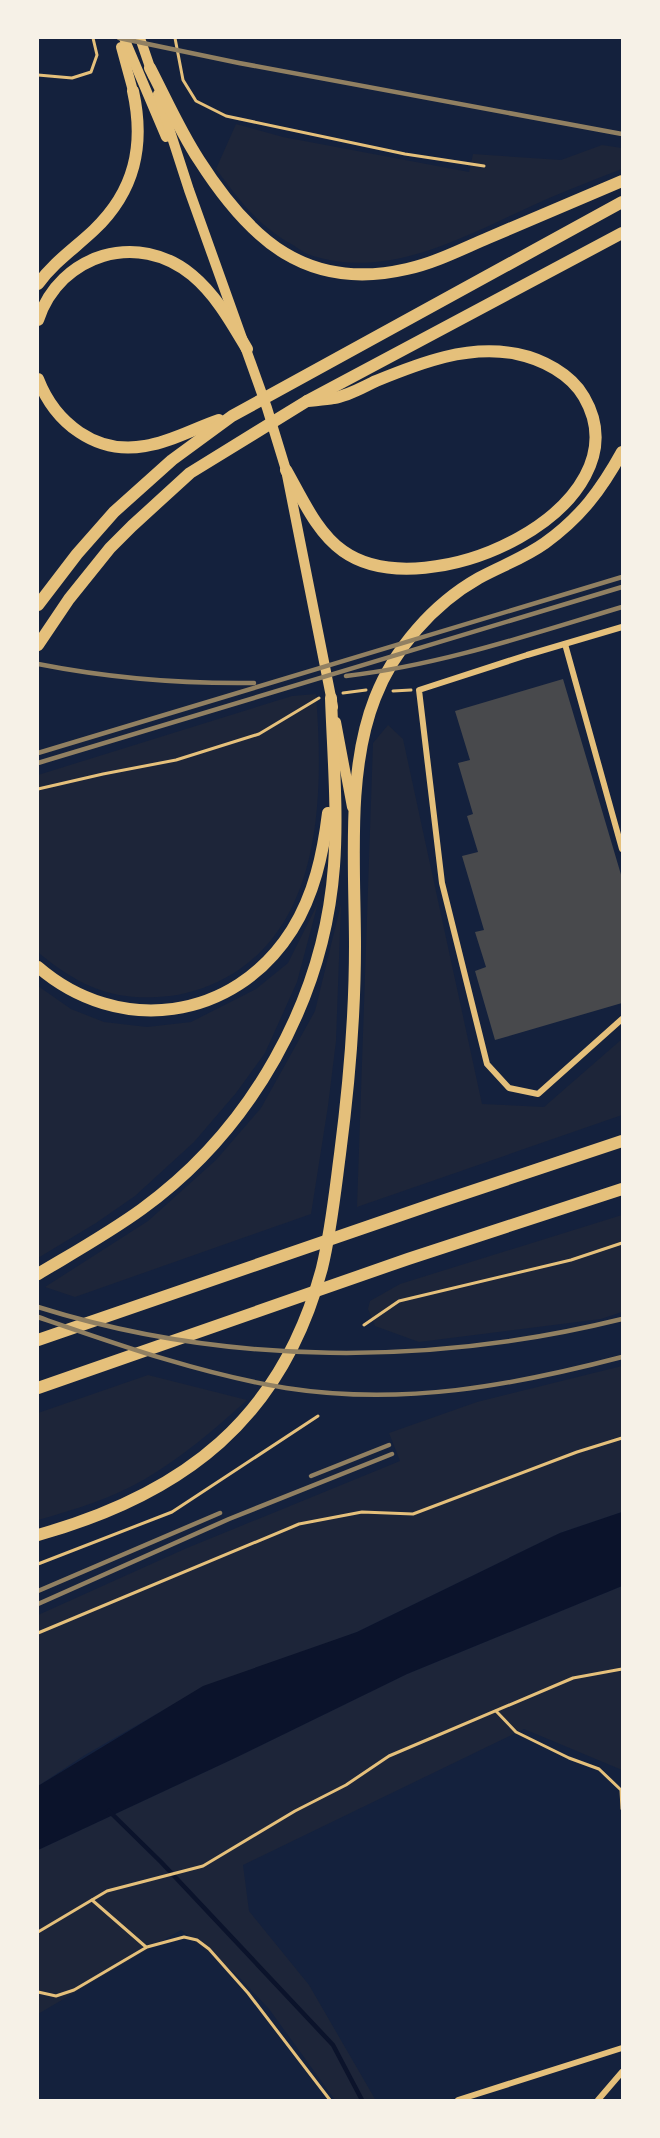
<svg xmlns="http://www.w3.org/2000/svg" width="660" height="2138" viewBox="0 0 660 2138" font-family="'IBM Plex Serif',serif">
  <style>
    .green { fill: #1d2539 }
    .water { fill: #0b132b }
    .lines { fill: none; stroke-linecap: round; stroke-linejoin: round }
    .stream { stroke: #0b132b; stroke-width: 4.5 }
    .building { fill: #48494c }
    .path { stroke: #e5c07b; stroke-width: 3 }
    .minor { stroke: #e5c07b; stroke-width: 6 }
    .trunk { stroke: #e5c07b; stroke-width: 10 }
    .motorway { stroke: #e5c07b; stroke-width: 12 }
    .rail { stroke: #918062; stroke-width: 4.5 }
  </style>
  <rect width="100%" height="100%" fill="#14213d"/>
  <!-- green -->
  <g class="green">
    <path d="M236,124l47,13 186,35 4,-18 88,6 41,-15 20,3v21c-32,12 -65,25 -97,40 -66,30 -138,70 -212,47 -7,-2 -14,-7 -20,-11 -37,-21 -53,-44 -77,-76z"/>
    <path d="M316,694c7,94 8,222 -82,279 -20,12 -41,20 -64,23 -55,6 -88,-8 -130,-42l-2,-3v-176l254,-79z"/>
    <path d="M388,725l15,14 79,365 62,3 78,-68v76l-265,92 16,-464z"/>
    <path d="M318,903l-21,79 -32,71 -29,40 -42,49 -59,54 -39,27 -58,35v-272l33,23 33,13 43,5 44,-5 65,-33 32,-26z"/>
    <path d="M341,904l-5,137 -8,65 -17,108 -236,83 -30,-10 103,-66 68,-61 45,-52 54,-97z"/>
    <path d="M622,1215v97l-21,7 -182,23 -44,-16 -7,-17 2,-8 30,-17z"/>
    <path d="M622,1366v146l-62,21 -203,99 -169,64 -103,59 -47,31v-171l149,-67 213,-87 -11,-28 88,-31z"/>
    <path d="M148,1375l99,25c-32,29 -65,57 -102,79 -32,19 -72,31 -107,41v-107z"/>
    <path d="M622,1586v184l-98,-41 -281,136 6,46 60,74 66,114 -40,1 -66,-91 -31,-33 -57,-46 -143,84v-164l197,-92 172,-84z"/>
  </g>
  <!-- water -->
  <path class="water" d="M622,1512v74l-215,88 -172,84 -197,92v-64l165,-100 154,-54 203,-99z"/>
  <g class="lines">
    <!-- stream -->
    <path class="stream" d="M109,1811l52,51 172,183 29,55"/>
  </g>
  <!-- building -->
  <path class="building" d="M563,679l59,199v125l-127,37 -20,-69 11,-4 -11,-35 9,-2 -22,-74 16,-4 -11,-36 6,-2 -15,-51 12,-3 -15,-49z"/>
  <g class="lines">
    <!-- path -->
    <g class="path">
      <path d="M175,38l8,42 13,21 30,15 179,38 79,12"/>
      <path d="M38,75l34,3 19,-6 6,-17 -4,-17"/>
      <path d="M393,691l18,-1"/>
      <path d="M343,693l23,-3"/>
      <path d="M38,789l65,-15 73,-14 83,-26 60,-36"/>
      <path d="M364,1325l35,-24 172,-41 51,-17"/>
      <path d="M38,1564l134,-52 146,-96"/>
      <path d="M38,1633l261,-109 63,-12 51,2 164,-62 45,-14"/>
      <path d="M496,1711l20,21 53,26 30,11 22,21 1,19"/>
      <path d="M92,1900l54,47"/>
      <path d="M38,1932l69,-41 96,-25 92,-55 51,-26 43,-29 184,-78 49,-9"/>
      <path d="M38,1992l18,4 18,-6 73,-43 37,-10 13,3 12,9 39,44 82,107"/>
    </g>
    <!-- minor -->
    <g class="minor">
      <path d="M622,627l-95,28 -108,35 23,193 45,181 22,24 29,6 84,-75"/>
      <path d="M565,644l57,205"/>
      <path d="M458,2100l164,-52"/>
      <path d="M598,2100l24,-28"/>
    </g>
    <!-- trunk -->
    <g class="trunk">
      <path d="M124,38l42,99"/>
      <path d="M140,38l13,38"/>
      <path d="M121,47l12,44"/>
      <path d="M158,94l31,96 78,218 19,62 47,237"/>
      <path d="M336,722l16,85"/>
    </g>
    <!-- motorway -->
    <g class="motorway">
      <path d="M150,68c16,31 30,63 49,92 51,80 108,132 208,109 28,-6 55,-20 81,-31 45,-19 90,-38 134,-57"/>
      <path d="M38,284c16,-22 37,-36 56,-54 41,-39 51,-85 39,-139"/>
      <path d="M38,320c22,-66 100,-90 154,-45 24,20 39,47 55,74"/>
      <path d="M38,379c17,44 58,76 107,67 26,-4 50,-18 74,-26"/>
      <path d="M286,470c16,28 31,63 57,81 84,60 305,-44 241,-154 -13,-23 -42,-38 -67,-43 -49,-10 -97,9 -141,27 -13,6 -28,15 -42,17 -9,2 -18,2 -27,3"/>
      <path d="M38,605l39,-51 37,-42 58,-52 60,-44 390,-214"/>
      <path d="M38,645l31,-46 41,-51 22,-22 58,-53 117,-72 315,-168"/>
      <path d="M38,967c80,69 196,55 254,-37 22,-35 31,-76 36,-117"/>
      <path d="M38,1274c35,-21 71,-41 104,-65 109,-79 182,-208 192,-343 4,-55 -1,-112 -3,-168"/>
      <path d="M38,1340l404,-139 180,-60"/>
      <path d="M38,1388l370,-129 214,-70"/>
      <path d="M38,1535c146,-41 244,-116 284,-267 9,-37 13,-76 18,-114 9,-69 15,-138 15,-208 0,-78 -9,-175 20,-248 19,-49 58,-94 104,-120 22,-12 45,-20 66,-35 36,-26 56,-53 77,-91"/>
    </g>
    <!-- rail -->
    <g class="rail">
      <path d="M119,38l120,25 383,71"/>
      <path d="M38,664c71,14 143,20 216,19"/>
      <path d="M346,676c95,-11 186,-42 276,-69"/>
      <path d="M38,753l584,-176"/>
      <path d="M38,763l584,-176"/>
      <path d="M38,1307c188,59 394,59 584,12"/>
      <path d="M38,1317c81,28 163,57 248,71 116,18 225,-2 336,-31"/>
      <path d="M311,1476l78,-31"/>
      <path d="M38,1591l182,-78"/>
      <path d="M38,1604l191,-85 163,-65"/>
    </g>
  </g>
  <!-- border -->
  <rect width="660" height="2138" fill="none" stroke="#f6f1e7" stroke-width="78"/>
</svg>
